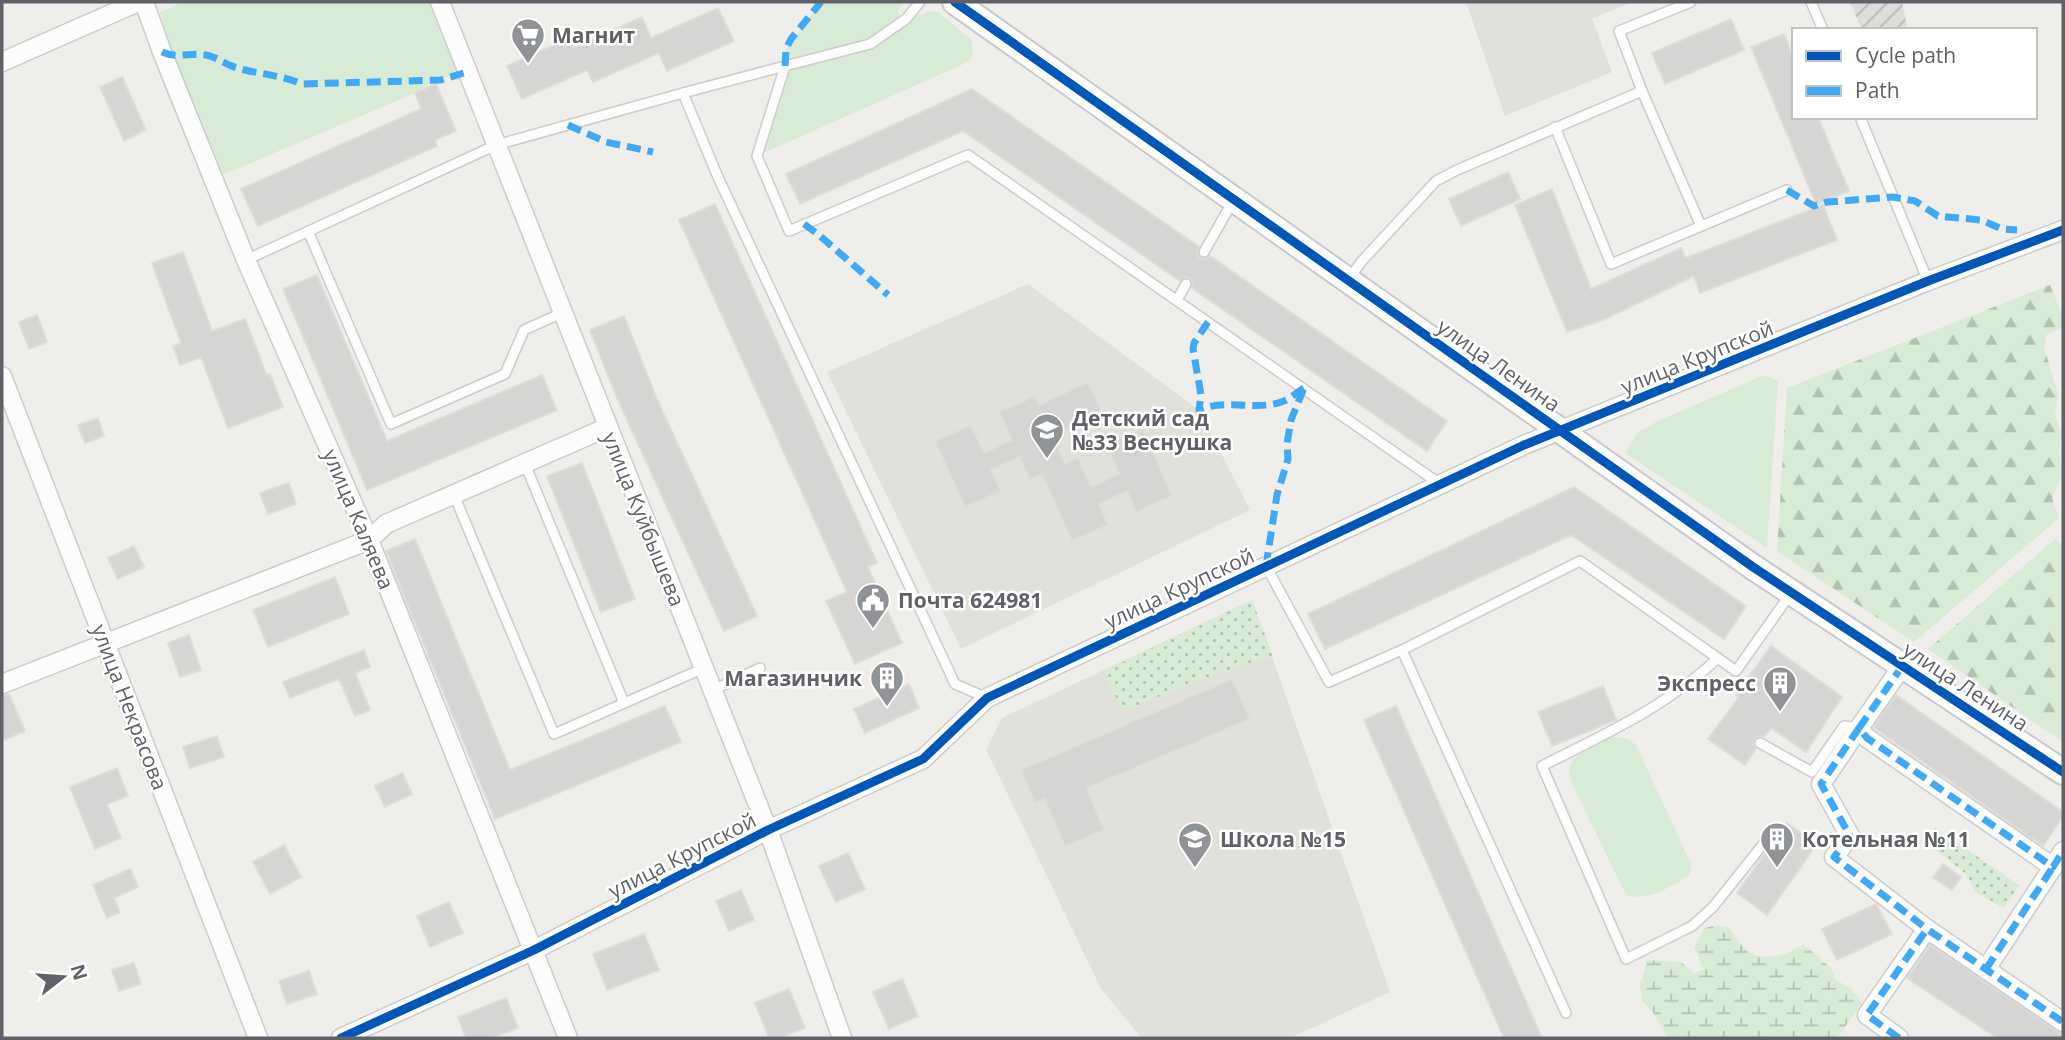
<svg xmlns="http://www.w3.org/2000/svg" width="2065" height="1040" viewBox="0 0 2065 1040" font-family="'Open Sans',sans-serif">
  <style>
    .industrial { fill: url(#industrial-furrows) }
    .education { fill: #e2e0da }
    .grass { fill: #d8ebd6 }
    .forest { fill: url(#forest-firs) }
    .wetland { fill: url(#wetland-marsh) }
    .park { fill: url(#park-dots) }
    .building { fill: #d6d5d3; stroke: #deddd9; stroke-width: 2 }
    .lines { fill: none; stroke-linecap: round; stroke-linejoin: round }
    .lane-casing { stroke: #cbcccc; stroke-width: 12 }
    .street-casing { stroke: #cbcccc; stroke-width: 21 }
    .secondary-casing { stroke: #cacacb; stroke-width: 28 }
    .lane { stroke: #fdfcfc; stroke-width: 9 }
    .street { stroke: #fdfcfc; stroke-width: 18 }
    .secondary { stroke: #fdfcfc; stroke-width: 24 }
    .quiet { stroke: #3fa9f5; stroke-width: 7; stroke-dasharray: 14 7; stroke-linecap: butt }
    .cycleway-casing { stroke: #fff; stroke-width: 13 }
    .cycleway { stroke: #0057b8; stroke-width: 9 }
    .labels { text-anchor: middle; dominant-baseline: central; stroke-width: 5; stroke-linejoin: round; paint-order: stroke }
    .poi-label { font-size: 21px; font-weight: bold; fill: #5f6368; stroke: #fff; text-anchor: start }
    .street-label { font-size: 21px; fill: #5f6368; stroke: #fff }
  </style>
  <defs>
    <pattern id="industrial-furrows" width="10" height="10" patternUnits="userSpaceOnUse" patternTransform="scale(1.75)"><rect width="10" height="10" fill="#dfddda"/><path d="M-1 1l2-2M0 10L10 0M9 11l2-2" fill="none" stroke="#b8b7b5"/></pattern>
    <pattern id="forest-firs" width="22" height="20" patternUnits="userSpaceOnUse" patternTransform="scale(1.75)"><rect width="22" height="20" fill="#d8ebd6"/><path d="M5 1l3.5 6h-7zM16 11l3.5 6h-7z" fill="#b2c2b1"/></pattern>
    <pattern id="wetland-marsh" width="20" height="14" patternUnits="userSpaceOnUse" patternTransform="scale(1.75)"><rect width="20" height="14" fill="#d8ebd6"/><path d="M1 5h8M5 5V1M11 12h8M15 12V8" fill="none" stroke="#b2c2b1"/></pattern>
    <pattern id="park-dots" width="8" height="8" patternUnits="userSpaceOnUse" patternTransform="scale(1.75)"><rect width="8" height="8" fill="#d8ebd6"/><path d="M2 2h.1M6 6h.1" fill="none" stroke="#b2c2b1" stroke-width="1.8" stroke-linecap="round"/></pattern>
  </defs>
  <rect width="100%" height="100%" fill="#efeeea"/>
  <!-- industrial -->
  <path class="industrial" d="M1850,2h52l6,28h-46z"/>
  <!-- education -->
  <g class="education">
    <path d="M1466,2h166l-40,17 20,53 -107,44z"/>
    <path d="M1028,284l171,126 51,100 -289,139 -134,-277z"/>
    <path d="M1252,600l138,392 -100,46h-148l-41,-49 -115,-240 16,-31z"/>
  </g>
  <!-- grass -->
  <g class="grass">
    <path d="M183,2h249l28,69 -29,12 -16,10 -202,86 -53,-167z"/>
    <path d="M821,2h82l-5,11 8,6 25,-8 7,1 34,28 1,14 -5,8 -211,94 28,-90 1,-17z"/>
    <path d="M1764,375l14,6 -11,167 -142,-95 11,-19 20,-12z"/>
    <path d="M1611,737l16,1 9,7 55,119 -2,11c-18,12 -42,27 -63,20l-56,-116 -1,-13 8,-10z"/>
  </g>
  <!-- forest -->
  <g class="forest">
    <path d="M2050,285l13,32v10l-16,7 -3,13 14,47 -3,20 6,20 -2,17 3,24 -10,23 7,20 -145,124 -137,-91 10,-163z"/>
    <path d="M2055,539l8,7v196l-135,-93z"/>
  </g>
  <!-- wetland -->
  <path class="wetland" d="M1713,926h14c6,7 11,16 18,23 15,15 44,6 58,-5l29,25 3,10 16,10 11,14 -25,35h-169l-16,-27 -9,-9 -4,-20 3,-2 5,-20 34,2 13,11 10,-4 -10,-22 11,-19z"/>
  <!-- park -->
  <g class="park">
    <path d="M1252,600l21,56 -76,25 -69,28 -7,-1 -17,-37z"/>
    <path d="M1935,828l84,57 -15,23 -29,-16 -9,-18 -40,-32z"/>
  </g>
  <!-- building -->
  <g class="building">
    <path d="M718,8l16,33 -67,30 -8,-18 -66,29 -6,-12 -65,29 -15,-33 62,-28 5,10 68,-31 9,21z"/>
    <path d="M1731,19l13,31 -79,34 -13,-31z"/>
    <path d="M1784,34l10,25v58h24l31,74 -33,13 -65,-157z"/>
    <path d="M122,77l24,53 -22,11 -24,-54z"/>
    <path d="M436,84l20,47 -21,9 2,6 -179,80 -17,-37 180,-80 -6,-16z"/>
    <path d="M972,89l227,158 -2,6 3,5 5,1 5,-3 237,165 -20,30 -235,-163 1,-5 -3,-5 -5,-1 -5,4 -217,-150 -163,73 -14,-30z"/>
    <path d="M1508,172l12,27 -59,27 -12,-27z"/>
    <path d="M1552,189l39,100 90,-41 5,10 137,-53 14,35 -137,53 -6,-17 -91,44 -36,12 -52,-127z"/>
    <path d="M715,204l162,359 -9,4 34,76 -47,21 -29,-63 21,-9 -168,-372z"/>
    <path d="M183,252l29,79 33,-12 22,57 3,-2 13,33 -55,21 -27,-71 -21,8 -7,-19 8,-3 -29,-80z"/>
    <path d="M317,275l70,166 155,-66 15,35 -190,80 -84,-201z"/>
    <path d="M37,315l10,27 -18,7 -10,-27z"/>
    <path d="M624,316l32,81 101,219 -33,15 -107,-233 -27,-68z"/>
    <path d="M1088,382l15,32 -50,22 12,28 13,-6 13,29 28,-13 -12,-28 36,-16 29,66 -36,16 -9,-21 -28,13 9,21 -36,16 -30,-67 -12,6 -11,-23 -28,13 10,21 -36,16 -30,-66 36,-16 13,28 28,-13 -13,-28 36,-16 4,9z"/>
    <path d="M98,418l6,18 -19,7 -7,-18z"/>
    <path d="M582,463l53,136 -34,13 -54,-136z"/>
    <path d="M289,483l7,21 -28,10 -8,-21z"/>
    <path d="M1574,487l172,119 -22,33 -153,-104 -246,114 -17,-35z"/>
    <path d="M415,539l95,231 155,-64 16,36 -186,77 -109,-268z"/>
    <path d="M134,546l10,21 -26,12 -10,-21z"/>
    <path d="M335,577l14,37 -81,33 -15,-37z"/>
    <path d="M189,635l12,35 -21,7 -12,-34z"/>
    <path d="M1771,646l71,51 -36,55 -35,-24 -7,9 -5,-1 -5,3 -1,5 3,5 -11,16 -37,-26 31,-42 -3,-2z"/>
    <path d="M364,650l6,17 -15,6 15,37 -15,6 -16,-37 -49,19 -7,-16z"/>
    <path d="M1232,679l18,40 -163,69 17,42 -39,16 -20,-47 -10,4 -14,-33z"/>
    <path d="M909,684l10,24 -54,25 -11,-24z"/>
    <path d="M1603,686l13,34 -64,26 -14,-34z"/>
    <path d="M9,694l16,37 -23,10v-46z"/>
    <path d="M1896,695l167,117v4l-20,30 -170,-119z"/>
    <path d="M1396,706l146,332h-38l-140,-318z"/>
    <path d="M217,736l7,21 -34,11 -7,-21z"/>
    <path d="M117,768l11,28 -21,8 14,34 -26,11 -25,-62z"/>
    <path d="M402,773l10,21 -27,13 -10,-21z"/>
    <path d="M1787,823l30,21 -50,71 -30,-22z"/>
    <path d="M284,845l17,32 -31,17 -17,-32z"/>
    <path d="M848,853l17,36 -29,13 -17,-36z"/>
    <path d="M1943,864l18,13 -9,13 -19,-12z"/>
    <path d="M130,869l8,18 -24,11 6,14 -13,6 -14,-33z"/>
    <path d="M741,890l13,30 -25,11 -13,-30z"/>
    <path d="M449,902l14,31 -33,14 -13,-31z"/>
    <path d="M1876,904l16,30 -55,26 -15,-31z"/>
    <path d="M644,934l15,36 -52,20 -14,-36z"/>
    <path d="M1930,945l133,90v3h-66l-90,-60z"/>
    <path d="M134,963l7,21 -22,7 -7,-21z"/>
    <path d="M309,971l8,23 -30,10 -8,-23z"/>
    <path d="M902,979l16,37 -29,13 -16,-37z"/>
    <path d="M789,989l16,39 -26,10h-10l-14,-35z"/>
    <path d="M506,998l12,30 -27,10h-25l-8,-21z"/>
  </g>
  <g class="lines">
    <!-- lane casing -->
    <g class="lane-casing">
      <g id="lane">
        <path d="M920,2l-14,17 -36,25 -85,22 -28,90 32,75 179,-76 472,329"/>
        <path d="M1811,2l12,28"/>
        <path d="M1642,91l59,135"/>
        <path d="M683,93l102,-27"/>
        <path d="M1860,117l68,164"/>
        <path d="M1555,127l56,137 176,-74"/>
        <path d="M308,231l83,193 114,-50 19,-44 38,-17"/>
        <path d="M1204,252l29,-51"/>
        <path d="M246,260l250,-115 187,-52 34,82 238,509 32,14"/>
        <path d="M1350,278l11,-16 75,-81 21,-11 185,-79 -23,-60 72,-29"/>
        <path d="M1177,300l9,-16"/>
        <path d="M525,464l99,239"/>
        <path d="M454,495l100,239 150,-66"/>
        <path d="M1266,566l63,116 73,-32 164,363"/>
        <path d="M1402,650l178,-89 156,110 55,-78"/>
        <path d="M1718,658c-52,49 -113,76 -176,108l84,193 66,-33 21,-19 52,-65"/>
        <path d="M713,690l47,-22"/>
        <path d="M1760,743l52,29 32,-46 15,2"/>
      </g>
    </g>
    <!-- street casing -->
    <g class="street-casing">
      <g id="street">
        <path d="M144,2l18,50 84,208 123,280 199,498"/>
        <path d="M440,2l328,828 74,208"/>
        <path d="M2,62l136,-60"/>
        <path d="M2,376l256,662"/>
        <path d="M1903,665l-44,63 8,10 186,129 10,-16"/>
        <path d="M2,684l367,-144 17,-16 222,-97"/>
        <path d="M1859,728l-38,56 29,52 -16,21 93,72"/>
        <path d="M1986,969l67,-102"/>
        <path d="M341,1038l193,-88 234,-120 155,-71 64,-61 537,-253 404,-164 135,-51"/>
        <path d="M1899,1038l-32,-23 60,-86 136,93"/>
      </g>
    </g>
    <!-- secondary casing -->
    <g class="secondary-casing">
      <path id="secondary" d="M955,2l798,565 310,205"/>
    </g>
    <!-- lane -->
    <use href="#lane" class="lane"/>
    <!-- street -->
    <use href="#street" class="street"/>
    <!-- secondary -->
    <use href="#secondary" class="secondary"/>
    <!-- quiet -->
    <g class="quiet">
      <path d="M162,52c15,7 28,0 44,3 11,2 20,10 31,13 21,6 44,7 65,16l139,-4 26,-8"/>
      <path d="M785,66l1,-17 5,-10 30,-37"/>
      <path d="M568,125l38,17 47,10"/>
      <path d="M1787,190l27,16 13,-4 66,-5 22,4 23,15 43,4 21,9 15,1"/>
      <path d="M804,224l15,11 69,60"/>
      <path d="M1208,322l-14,21 -1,6 8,46 -2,15c27,-12 58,2 85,-9 7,-3 13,-9 20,-13"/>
      <path d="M1266,566l11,-71 11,-36 -1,-15 4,-24 13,-32"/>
      <path d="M1903,665l-44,63 8,10 186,129 10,-16"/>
      <path d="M1859,728l-38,56 29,52 -16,21 93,72"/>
      <path d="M1986,969l67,-102"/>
      <path d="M1899,1038l-32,-23 60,-86 136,93"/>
    </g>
    <!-- cycleway casing -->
    <g class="cycleway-casing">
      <g id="cycleway">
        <path d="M955,2l798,565 310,205"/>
        <path d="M341,1038l193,-88 234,-120 155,-71 64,-61 537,-253 404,-164 135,-51"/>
      </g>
    </g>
    <!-- cycleway -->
    <use href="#cycleway" class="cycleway"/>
  </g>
  <!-- icons -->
  <defs>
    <g id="supermarket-pin" transform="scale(1.75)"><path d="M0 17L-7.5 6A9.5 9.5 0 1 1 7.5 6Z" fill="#919496" stroke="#fff"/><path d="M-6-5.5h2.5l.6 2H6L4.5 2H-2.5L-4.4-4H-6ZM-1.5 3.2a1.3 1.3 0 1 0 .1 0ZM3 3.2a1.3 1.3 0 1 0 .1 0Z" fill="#fff"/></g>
    <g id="school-pin" transform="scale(1.75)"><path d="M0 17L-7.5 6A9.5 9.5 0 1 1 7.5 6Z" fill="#919496" stroke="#fff"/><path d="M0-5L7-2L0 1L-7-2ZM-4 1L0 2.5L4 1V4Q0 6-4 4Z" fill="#fff"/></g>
    <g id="civic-pin" transform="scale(1.75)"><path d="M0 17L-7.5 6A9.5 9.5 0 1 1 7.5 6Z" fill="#919496" stroke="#fff"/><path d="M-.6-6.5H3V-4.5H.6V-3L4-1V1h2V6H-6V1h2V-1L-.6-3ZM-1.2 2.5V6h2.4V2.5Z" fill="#fff"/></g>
    <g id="building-pin" transform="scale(1.75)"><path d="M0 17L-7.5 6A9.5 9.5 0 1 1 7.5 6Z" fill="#919496" stroke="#fff"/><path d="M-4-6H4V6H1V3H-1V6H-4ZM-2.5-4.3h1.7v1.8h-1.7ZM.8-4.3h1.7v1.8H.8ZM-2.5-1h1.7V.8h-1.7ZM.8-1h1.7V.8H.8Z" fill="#fff"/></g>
  </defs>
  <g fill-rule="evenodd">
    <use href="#supermarket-pin" x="528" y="35"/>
    <use href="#school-pin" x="1047" y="430"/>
    <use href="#civic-pin" x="873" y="600"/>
    <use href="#building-pin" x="887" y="678"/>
    <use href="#building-pin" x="1780" y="683"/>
    <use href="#school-pin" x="1195" y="839"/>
    <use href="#building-pin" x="1777" y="839"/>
  </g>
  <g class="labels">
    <!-- poi labels -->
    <g class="poi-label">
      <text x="552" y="35">Магнит</text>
      <text x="1072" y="418">Детский сад<tspan x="1072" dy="24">№33 Веснушка</tspan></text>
      <text x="898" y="600">Почта 624981</text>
      <text x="862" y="678" text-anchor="end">Магазинчик</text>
      <text x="1756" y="683" text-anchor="end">Экспресс</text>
      <text x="1220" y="839">Школа №15</text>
      <text x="1802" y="839">Котельная №11</text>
    </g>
    <!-- street labels -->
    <g class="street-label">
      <text transform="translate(1697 357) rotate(-22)">улица Крупской</text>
      <text transform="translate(1499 365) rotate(35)">улица Ленина</text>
      <text transform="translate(359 519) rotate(67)">улица Каляева</text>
      <text transform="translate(644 519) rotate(68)">улица Куйбышева</text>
      <text transform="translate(1179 588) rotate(-25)">улица Крупской</text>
      <text transform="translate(1966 686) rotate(33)">улица Ленина</text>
      <text transform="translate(130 707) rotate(69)">улица Некрасова</text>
      <text transform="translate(682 855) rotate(-27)">улица Крупской</text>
    </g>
  </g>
  <!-- border -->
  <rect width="2065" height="1040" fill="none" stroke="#5f6368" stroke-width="7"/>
  <!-- legend -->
  <rect x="1792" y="28" width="245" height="91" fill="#ffffff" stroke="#bfc1c3" stroke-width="2"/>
  <rect x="1806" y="51" width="35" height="10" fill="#0057b8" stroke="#bfc1c3" stroke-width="2"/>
  <text x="1855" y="63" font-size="21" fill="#5f6368">Cycle path</text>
  <rect x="1806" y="86" width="35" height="10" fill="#3fa9f5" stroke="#bfc1c3" stroke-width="2"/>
  <text x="1855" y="98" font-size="21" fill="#5f6368">Path</text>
  <!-- north arrow -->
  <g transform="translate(63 977) rotate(73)" stroke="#ffffff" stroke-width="5" paint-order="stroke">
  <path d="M0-5L12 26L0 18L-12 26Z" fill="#5f6368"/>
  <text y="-10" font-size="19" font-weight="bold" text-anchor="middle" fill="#5f6368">N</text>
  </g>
</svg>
